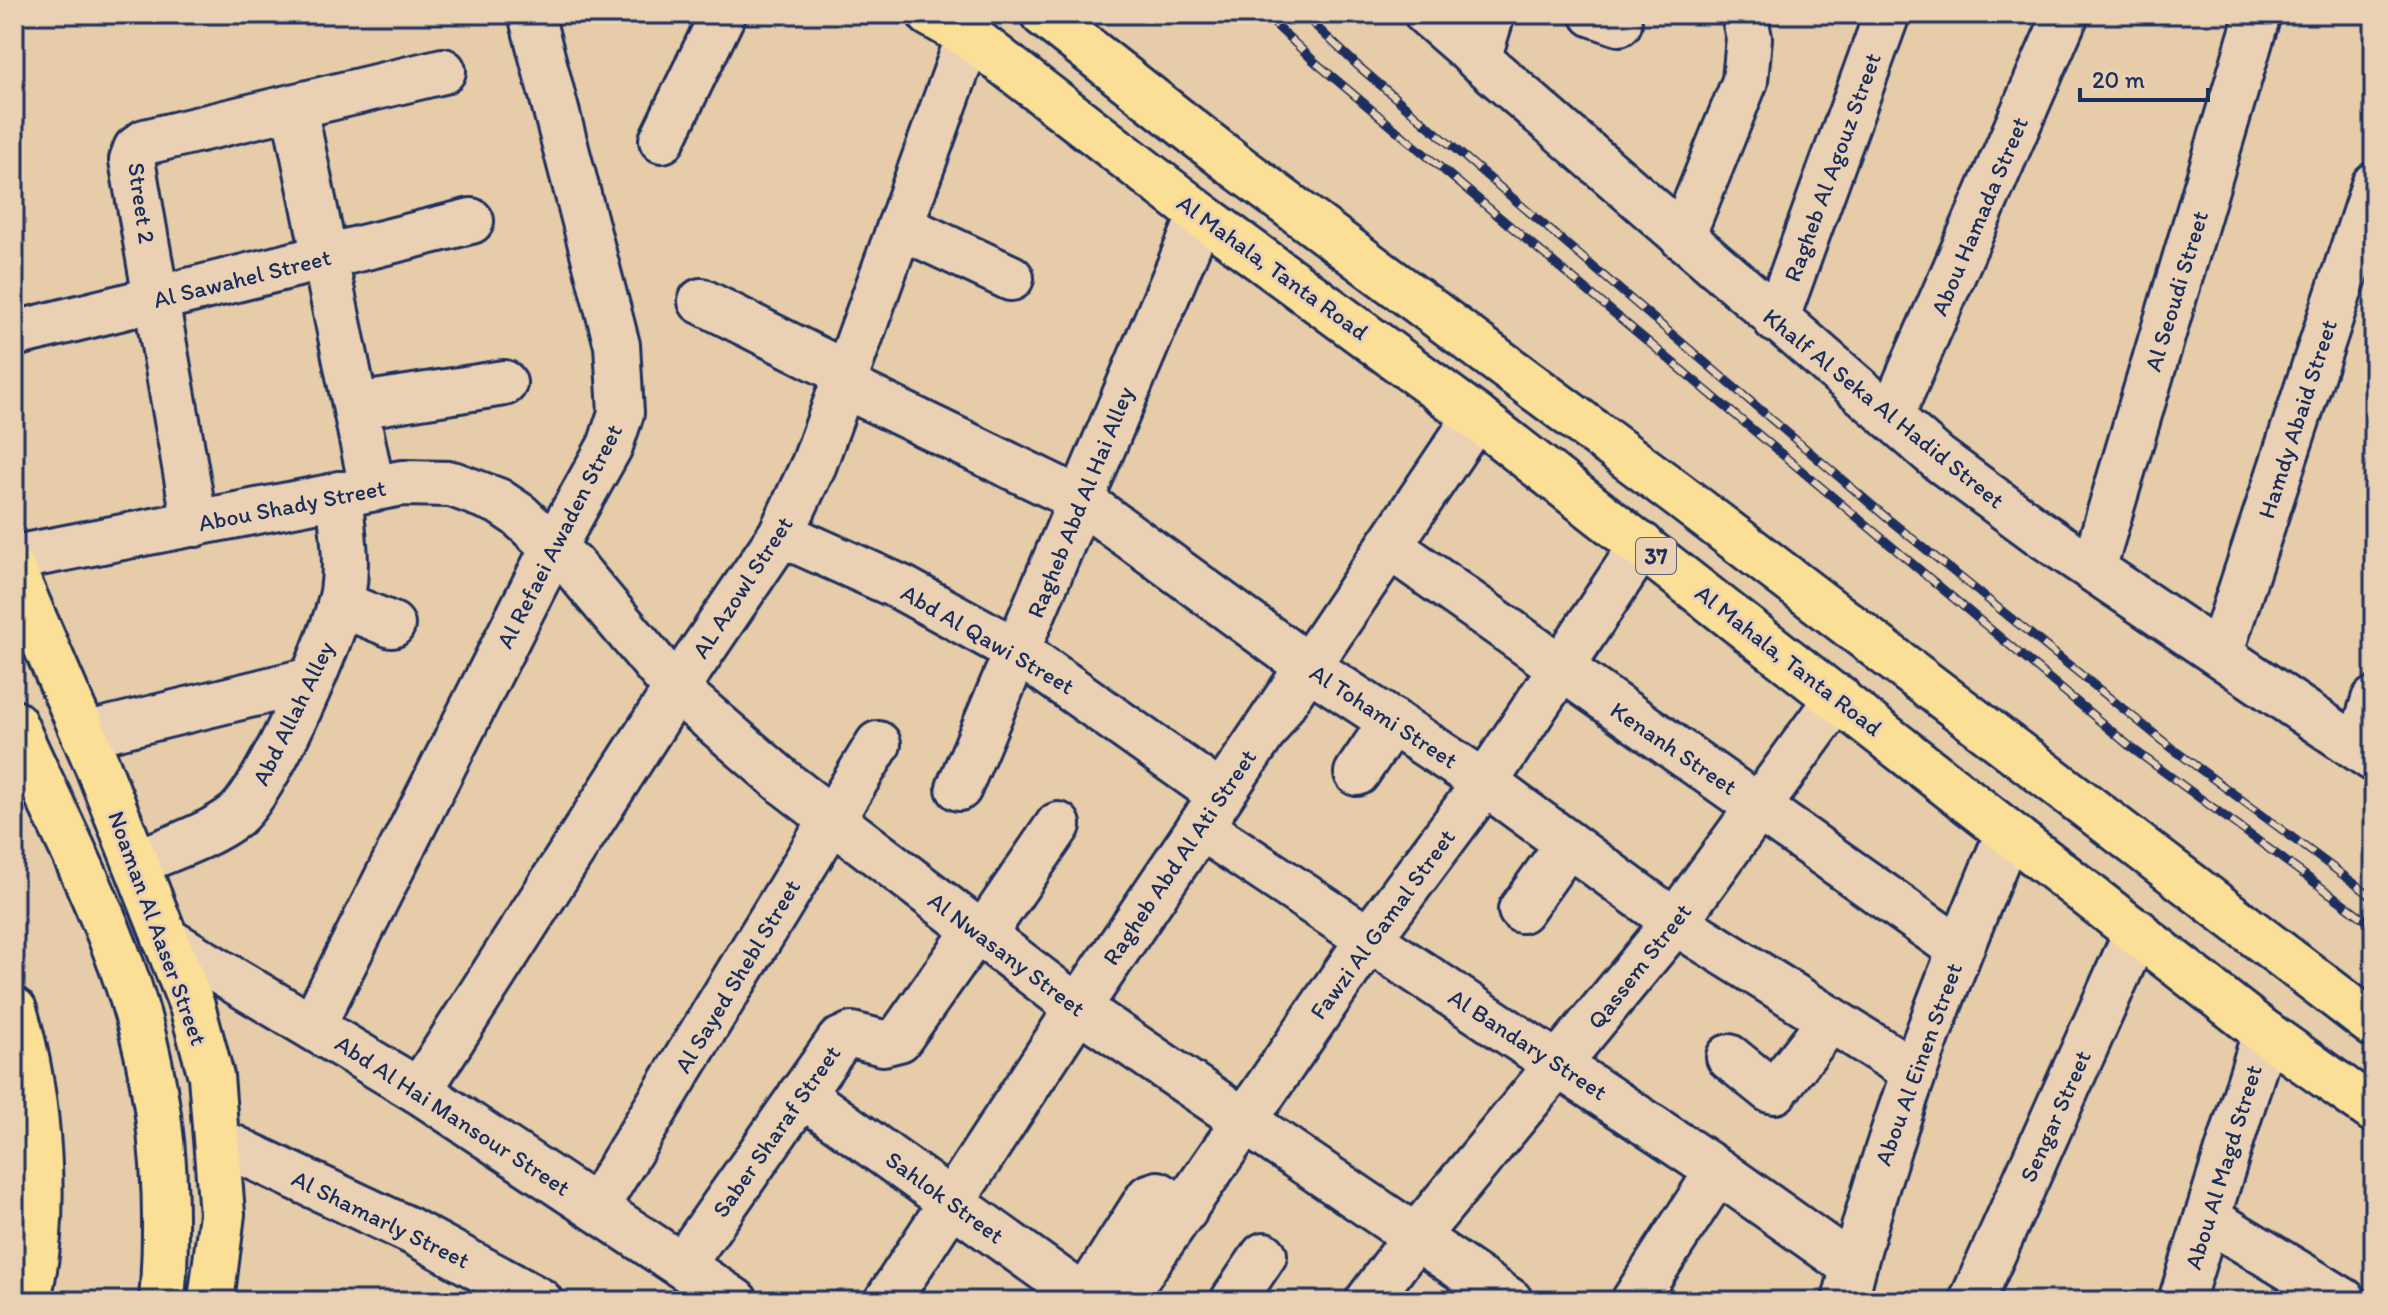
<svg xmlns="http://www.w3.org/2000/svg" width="2388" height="1315" viewBox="0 0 2388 1315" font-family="Itim,sans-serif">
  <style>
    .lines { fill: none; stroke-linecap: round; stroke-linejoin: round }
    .minor-casing { stroke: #1b2f5e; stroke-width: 50 }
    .major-casing { stroke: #1b2f5e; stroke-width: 50 }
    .minor { stroke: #ebd1b3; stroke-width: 44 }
    .major { stroke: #fbdf96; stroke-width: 44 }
    .rail-casing { stroke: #1b2f5e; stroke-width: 9 }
    .rail { stroke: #ebd1b3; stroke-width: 6; stroke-dasharray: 18; stroke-linecap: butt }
    .labels { text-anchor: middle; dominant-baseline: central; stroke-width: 6; stroke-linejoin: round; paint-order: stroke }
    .shield { fill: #ebd1b3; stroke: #596078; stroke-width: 2 }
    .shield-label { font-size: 22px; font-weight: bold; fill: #1b2f5e }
    .street-label { font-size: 24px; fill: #1b2f5e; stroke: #ebd1b3 }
  </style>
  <rect width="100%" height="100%" fill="#e6cca8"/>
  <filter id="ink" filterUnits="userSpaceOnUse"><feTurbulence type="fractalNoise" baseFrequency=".0125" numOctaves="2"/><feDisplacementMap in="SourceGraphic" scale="16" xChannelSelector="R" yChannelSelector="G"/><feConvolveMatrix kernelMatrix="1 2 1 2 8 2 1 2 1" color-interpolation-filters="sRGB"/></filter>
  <g filter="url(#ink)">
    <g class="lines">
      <!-- minor casing -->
      <g class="minor-casing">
        <g id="minor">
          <path d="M1427,14l512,445 102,75 333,225"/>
          <path d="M1593,14l26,9"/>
          <path d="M1478,59l14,-45"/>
          <path d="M294,107l78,381"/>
          <path d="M662,140l61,-126"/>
          <path d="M900,226l111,52"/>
          <path d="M1682,237l63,-156 4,-43 -5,-24"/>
          <path d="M701,301l146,73"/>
          <path d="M1776,320l111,-306"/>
          <path d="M14,334l457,-113"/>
          <path d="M843,385l236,114 228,167 178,117 190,139 238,149"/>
          <path d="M356,406l148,-23"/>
          <path d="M1891,417l175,-403"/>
          <path d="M195,524l-63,-364 4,-11 9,-7 298,-71"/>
          <path d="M781,534l121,54 117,64 202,143"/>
          <path d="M1389,546l570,403"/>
          <path d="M14,558l388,-75 50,1 46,17 21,14 54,51 103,123 110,95 292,224 432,293"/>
          <path d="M2093,569l165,-555"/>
          <path d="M340,604l52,21"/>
          <path d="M2220,654l154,-469"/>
          <path d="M84,735l227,-55"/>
          <path d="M2359,748l15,-48"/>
          <path d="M1357,773l35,-52"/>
          <path d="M959,788l242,-573"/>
          <path d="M1200,827l518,344 135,96"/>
          <path d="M136,863c31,-14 72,-26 99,-47 32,-26 101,-181 108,-224 5,-32 -1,-66 -4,-98"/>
          <path d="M1521,910l47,-66"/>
          <path d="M983,935l75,-110"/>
          <path d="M165,939l254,152 316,210"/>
          <path d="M313,1025l240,-477 57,-102 11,-33 -4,-68 -86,-331"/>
          <path d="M1729,1057l41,33 5,1 56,-72"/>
          <path d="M419,1091l257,-402 105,-155 33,-70 155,-428"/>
          <path d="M801,1094l288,207"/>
          <path d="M219,1141l190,89 131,71"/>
          <path d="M596,1207l282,-463"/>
          <path d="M2207,1218l137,83"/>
          <path d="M683,1264l156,-223 13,-6 31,8 16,-4 77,-109"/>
          <path d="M887,1301l191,-293 398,-591"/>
          <path d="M1083,1301l66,-104 9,-3 27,16"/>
          <path d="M1121,1301l248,-362 116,-156 157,-238"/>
          <path d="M1233,1301l31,-46"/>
          <path d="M1368,1301l46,-62 261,-317 163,-225"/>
          <path d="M1634,1301l84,-130"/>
          <path d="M1845,1301c39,-162 99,-315 163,-468"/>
          <path d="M1972,1301l165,-370"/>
          <path d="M2181,1301l84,-268"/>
        </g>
      </g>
      <!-- major casing -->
      <g class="major-casing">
        <g id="major">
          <path d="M930,14l39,22 232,179 275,202 789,616 109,77"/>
          <path d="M1043,14l192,151 442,329 697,531"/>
          <path d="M14,572l84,195 94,239 19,70 11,138 -11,87"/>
          <path d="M14,723c36,81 78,161 108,244 39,107 49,221 40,334"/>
          <path d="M14,1010c25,82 36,208 13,291"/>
        </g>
      </g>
      <!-- minor -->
      <use href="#minor" class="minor"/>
      <!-- major -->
      <use href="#major" class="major"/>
      <!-- rail casing -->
      <g class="rail-casing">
        <g id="rail">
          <path d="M1264,14l51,48 818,687 241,177"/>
          <path d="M1303,14l54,51 530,453 286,231 201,149"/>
        </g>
      </g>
      <!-- rail -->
      <use href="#rail" class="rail"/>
    </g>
  </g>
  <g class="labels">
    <!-- shield labels -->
    <rect class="shield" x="1636" y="538" width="40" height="36" rx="6"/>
    <g class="shield-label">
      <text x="1656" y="556">37</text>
    </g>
    <!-- street labels -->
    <g class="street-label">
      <text transform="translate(1832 167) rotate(-70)">Ragheb Al Agouz Street</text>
      <text transform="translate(142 203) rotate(82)">Street 2</text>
      <text transform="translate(1979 216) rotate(-67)">Abou Hamada Street</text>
      <text transform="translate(1273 267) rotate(36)">Al Mahala, Tanta Road</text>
      <text transform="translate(242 278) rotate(-14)">Al Sawahel Street</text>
      <text transform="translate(2176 291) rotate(-73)">Al Seoudi Street</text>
      <text transform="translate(1884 408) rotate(39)">Khalf Al Seka Al Hadid Street</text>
      <text transform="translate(2297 419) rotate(-72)">Hamdy Abaid Street</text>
      <text transform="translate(1080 502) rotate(-68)">Ragheb Abd Al Hai Alley</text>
      <text transform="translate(292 505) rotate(-11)">Abou Shady Street</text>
      <text transform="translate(559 536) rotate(-63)">Al Refaei Awaden Street</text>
      <text transform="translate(742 587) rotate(-57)">AL Azowl Street</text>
      <text transform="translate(988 639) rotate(30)">Abd Al Qawi Street</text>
      <text transform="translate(1789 660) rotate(38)">Al Mahala, Tanta Road</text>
      <text transform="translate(293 713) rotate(-64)">Abd Allah Alley</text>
      <text transform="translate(1384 716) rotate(33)">Al Tohami Street</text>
      <text transform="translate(1674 748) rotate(34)">Kenanh Street</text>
      <text transform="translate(1179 857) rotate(-56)">Ragheb Abd Al Ati Street</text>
      <text transform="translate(1382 924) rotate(-54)">Fawzi Al Gamal Street</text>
      <text transform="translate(158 928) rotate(70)">Noaman Al Aaser Street</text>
      <text transform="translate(1007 954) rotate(37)">Al Nwasany Street</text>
      <text transform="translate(1639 966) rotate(-52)">Qassem Street</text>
      <text transform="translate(737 976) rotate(-59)">Al Sayed Shebl Street</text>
      <text transform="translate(1528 1044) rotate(33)">Al Bandary Street</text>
      <text transform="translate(1918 1064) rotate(-70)">Abou Al Einen Street</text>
      <text transform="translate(453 1115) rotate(33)">Abd Al Hai Mansour Street</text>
      <text transform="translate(2055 1116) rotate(-66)">Sengar Street</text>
      <text transform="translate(776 1131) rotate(-55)">Saber Sharaf Street</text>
      <text transform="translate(2223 1167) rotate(-73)">Abou Al Magd Street</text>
      <text transform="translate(945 1197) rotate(36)">Sahlok Street</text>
      <text transform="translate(381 1219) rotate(26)">Al Shamarly Street</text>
    </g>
  </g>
  <!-- margin -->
  <rect width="2388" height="1315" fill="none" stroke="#ebd1b3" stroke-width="48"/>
  <rect x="24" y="24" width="2340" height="1267" fill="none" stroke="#1b2f5e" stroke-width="3" filter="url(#ink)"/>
  <!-- scale -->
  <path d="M2080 88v12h128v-12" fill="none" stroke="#1b2f5e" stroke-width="4"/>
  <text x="2092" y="88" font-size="24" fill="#1b2f5e" stroke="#ebd1b3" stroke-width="6" paint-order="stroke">20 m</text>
</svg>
